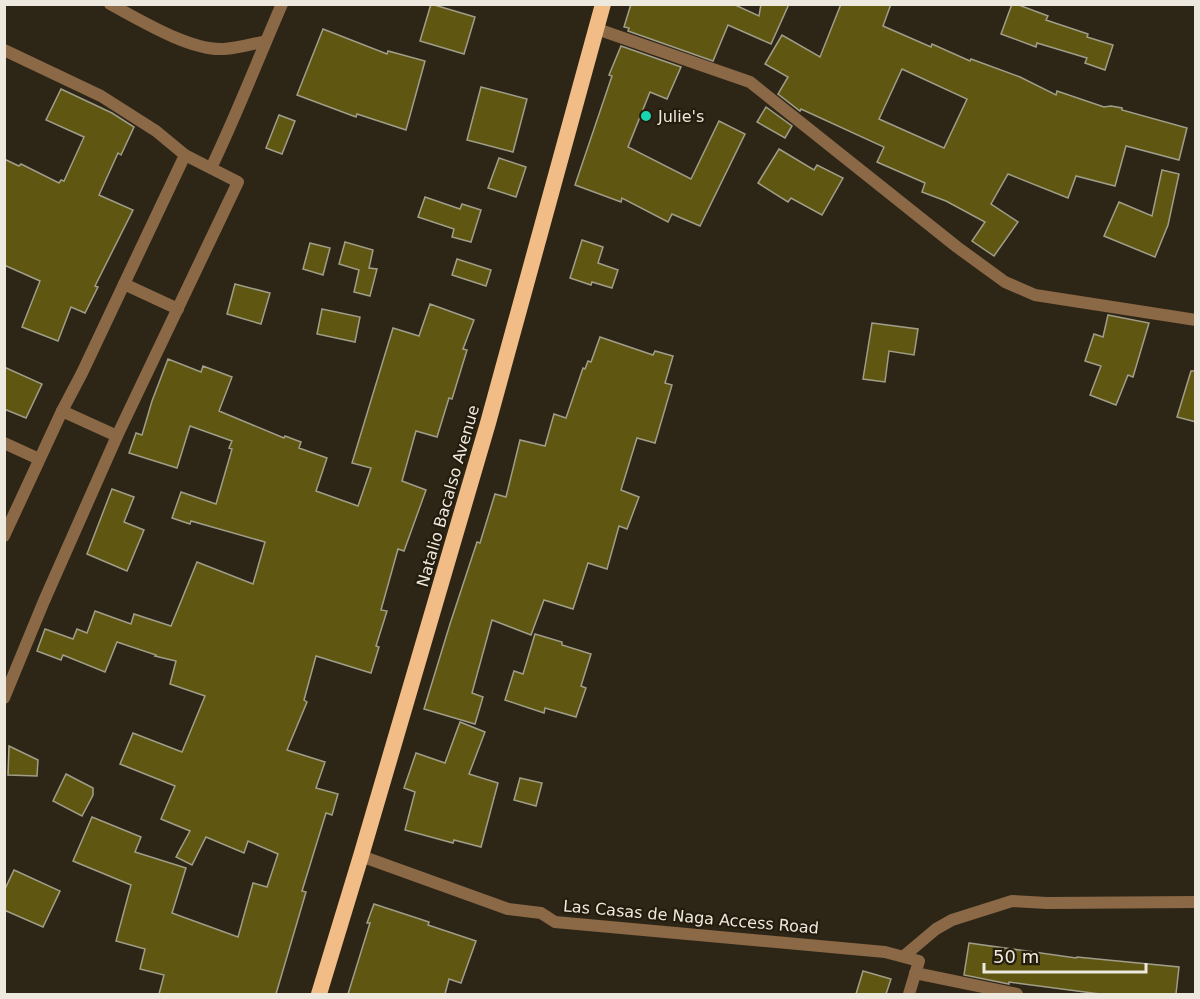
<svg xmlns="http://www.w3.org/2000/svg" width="1200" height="999" viewBox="0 0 1200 999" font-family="'DejaVu Sans',sans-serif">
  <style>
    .building { fill: #5f5611; stroke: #a09e8a; stroke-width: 1.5; fill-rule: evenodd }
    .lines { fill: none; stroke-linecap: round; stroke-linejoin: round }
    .minor { stroke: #8b6846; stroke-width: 12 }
    .tertiary { stroke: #8b6846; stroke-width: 12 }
    .trunk { stroke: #f1bc86; stroke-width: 16 }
    .poi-dot { fill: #1ad5b2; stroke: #241c0d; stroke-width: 2 }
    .labels { text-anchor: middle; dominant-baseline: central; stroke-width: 4.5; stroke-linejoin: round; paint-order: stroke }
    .poi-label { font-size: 16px; fill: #eee9df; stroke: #241c0d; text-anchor: start }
    .street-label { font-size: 16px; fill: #eee9df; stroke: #241c0d }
  </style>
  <rect width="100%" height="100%" fill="#2d2617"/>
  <!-- building -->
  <g class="building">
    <path d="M431,4l44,13 -11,37 -44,-13z"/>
    <path d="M631,4h102l26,12 2,-12h28l-18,40 -43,-19 -15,36 -85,-30 1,-3 -5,-1z"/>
    <path d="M841,4h50l-8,22 48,21 1,-3 38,17 1,-2 49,18 36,18 1,-4 47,16 7,-1 11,2v2l65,18 -8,32 -53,-14 -11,40 -39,-10 -8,22 -60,-24 -17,30 27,18 -24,34 -22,-15 13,-19 -39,-21 -24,-9 3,-9 -48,-21 7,-15 -83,-38 -1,2 -22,-17 10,-17 -23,-13 17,-29 38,22zM902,69l65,30 -23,49 -65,-29z"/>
    <path d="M1012,4h4l32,12 -2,4 42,14 -1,3 26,8 -8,25 -20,-7 2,-5 -50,-15 -1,4 -35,-13z"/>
    <path d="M323,29l64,25 1,-3 37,10 -19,69 -49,-16 -1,3 -59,-22z"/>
    <path d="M621,46l60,21 -14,32 -17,-7 -22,55 63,32 28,-58 26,13 -45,92 -28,-12 -4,8 -46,-24 -1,4 -46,-17 37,-109 -3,-1z"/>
    <path d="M481,87l46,12 -14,53 -46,-12z"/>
    <path d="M61,89l51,24 22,14 -13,28 -3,-2 -19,42 34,15 -38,76 3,1 -13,26 -14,-6 -13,34 -36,-14 18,-46 -36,-16v-106l15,7 2,-2 38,19 2,-3 3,1 20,-44 -38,-17z"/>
    <path d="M766,107l26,19 -7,12 -28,-16z"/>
    <path d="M279,115l16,6 -13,33 -16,-6z"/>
    <path d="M779,149l35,21 3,-5 26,13 -21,37 -31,-17 -3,4 -30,-19z"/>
    <path d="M499,158l27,9 -10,30 -28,-9z"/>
    <path d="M1162,170l17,4 -11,51 -13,32 -51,-21 15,-34 33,14z"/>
    <path d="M425,197l35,12 2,-5 19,6 -10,32 -19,-5 2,-8 -36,-12z"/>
    <path d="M582,240l21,7 -5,16 20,7 -6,18 -20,-6 -1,3 -21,-7z"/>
    <path d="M345,242l28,8 -4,18 8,1 -7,27 -16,-4 5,-22 -20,-6z"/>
    <path d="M310,243l20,5 -7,27 -20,-6z"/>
    <path d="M457,259l34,11 -5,16 -34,-11z"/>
    <path d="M235,284l35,9 -9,31 -34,-10z"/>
    <path d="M430,304l44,16 -11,29 4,1 -15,49 -3,-1 -12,39 -21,-6 -14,50 24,9 -22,61 -6,-2 -17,61 6,1 -11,35 3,1 -8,26 -55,-17 -12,44 3,2 -20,48 38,12 -9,26 22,6 -6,21 -6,-2 -24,78 4,1 -30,102h-117l5,-19 -24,-6 5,-20 -29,-8 15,-56 -58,-24 19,-44 49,20 -6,15 51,16 -14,45 66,24 15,-54 14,4 11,-33 -30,-13 -4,12 -38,-16 -14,28 -16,-8 14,-26 -29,-12 14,-33 -55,-22 13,-31 49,19 23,-56 -35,-12 6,-23 -21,-5 1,-1 -39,-13 -12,30 -42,-17 -2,5 -24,-9 8,-22 28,10 4,-10 10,4 8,-22 36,13 3,-10 37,12 26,-64 56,22 12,-42 -74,-21 -1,3 -18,-6 9,-26 35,12 16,-55 -3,-1 3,-7 -42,-15 -13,42 -48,-15 7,-20 6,2 10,-34 16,-42 33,13 2,-6 29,11 -13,34 65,27 1,-2 16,6 -2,6 28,10 -11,33 42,15 13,-38 -19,-5 41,-135 26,8z"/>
    <path d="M322,309l38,8 -5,25 -38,-8z"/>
    <path d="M1108,315l41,8 -16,54 -5,-2 -12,30 -26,-10 11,-29 -16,-5 9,-27 9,3z"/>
    <path d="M872,323l46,6 -4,26 -25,-4 -4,31 -22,-3z"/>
    <path d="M600,337l53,18 2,-4 18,5 -8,27 7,2 -17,58 -18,-5 -16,52 18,7 -12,32 -8,-3 -12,43 -19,-6 -15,46 -29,-9 -13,35 -39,-15 -20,73 11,4 -8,27 -51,-15 26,-85 27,-82 3,1 15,-49 11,3 14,-57 25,6 9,-32 12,4 17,-50 2,1 3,-8 3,1z"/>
    <path d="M4,367l38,17 -16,34 -22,-9z"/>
    <path d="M1191,371h5v51l-19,-5z"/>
    <path d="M112,489l22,8 -10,25 20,8 -17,41 -40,-17z"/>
    <path d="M535,634l27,8v3l29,9 -10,32 5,2 -10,29 -31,-9 -1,5 -39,-13 9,-29 9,3z"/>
    <path d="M460,722l25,10 -16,42 29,9 -17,64 -27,-7 -1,3 -48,-13 10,-38 -11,-4 12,-35 29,10z"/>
    <path d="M9,746l29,14 -1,16 -29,-1z"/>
    <path d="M66,774l27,14v7l-11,21 -29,-15z"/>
    <path d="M520,778l22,5 -6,23 -22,-6z"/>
    <path d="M14,870l46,21 -17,36 -39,-17v-19z"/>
    <path d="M374,904l55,18 -1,3 48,16 -15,42 -12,-4 -4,15h-97l22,-71h-3z"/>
    <path d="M969,943l107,15 1,-1 102,10 -3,27h-76l-91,-12v2l-45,-9z"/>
    <path d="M863,971l28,8 -5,15h-30z"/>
  </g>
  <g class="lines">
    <!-- minor -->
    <g class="minor">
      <path d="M110,4c30,16 80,47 114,45 14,-1 28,-5 42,-8"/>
      <path d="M4,50l97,46 55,35 29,24 53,27 -121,254 -73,165 -40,97"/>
      <path d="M211,168c26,-54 47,-109 71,-164"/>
      <path d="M124,284l54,25"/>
      <path d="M62,411l20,-38 103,-218"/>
      <path d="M4,443l35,16"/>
      <path d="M4,536l58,-125 55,25"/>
      <path d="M361,856l147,53 33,4 14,9 330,30 34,9 -10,33"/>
      <path d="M904,956l32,-27 16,-9 60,-19 35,2 149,-1"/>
      <path d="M915,973l102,21"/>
    </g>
    <!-- tertiary -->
    <path class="tertiary" d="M597,29l153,53 207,165 48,35 30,13 161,25"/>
    <!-- trunk -->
    <path class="trunk" d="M319,994l42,-138 127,-433 115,-419"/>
  </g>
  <!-- markers -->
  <circle class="poi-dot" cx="646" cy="116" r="6"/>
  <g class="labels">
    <!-- poi labels -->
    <g class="poi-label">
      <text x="658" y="116">Julie's</text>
    </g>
    <!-- street labels -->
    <g class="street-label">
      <text transform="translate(448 496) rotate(-74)">Natalio Bacalso Avenue</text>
      <text transform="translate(691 917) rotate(5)">Las Casas de Naga Access Road</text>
    </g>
  </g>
  <!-- border -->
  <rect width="1200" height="999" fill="none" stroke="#eee9df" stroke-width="12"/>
  <!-- scale -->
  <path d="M984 963v9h162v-9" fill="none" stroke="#eee9df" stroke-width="3"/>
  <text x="993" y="963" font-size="18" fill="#eee9df" stroke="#241c0d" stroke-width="4.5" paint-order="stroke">50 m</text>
</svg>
